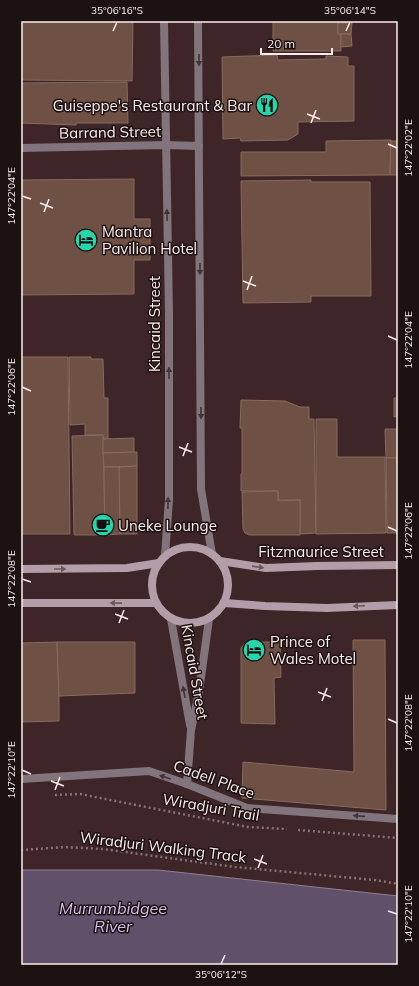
<svg xmlns="http://www.w3.org/2000/svg" width="419" height="986" viewBox="0 0 419 986" font-family="Mulish,sans-serif">
  <style>
    .water { fill: #605069; stroke: #8f7f91 }
    .building { fill: #6e5144; stroke: #866b5f }
    .lines { fill: none; stroke-linecap: round; stroke-linejoin: round }
    .path { stroke: #887273; stroke-width: 2.5; stroke-dasharray: 2 3; stroke-linecap: butt }
    .lane { stroke: #82747c; stroke-width: 8 }
    .street { stroke: #82747c; stroke-width: 8 }
    .secondary { stroke: #b29da8; stroke-width: 8 }
    .oneway { fill: #403437 }
    .oneway2 { fill: #68585d }
    .ticks { fill: none; stroke: #feeced; stroke-width: 1.5 }
    .labels { text-anchor: middle; dominant-baseline: central; stroke-width: 3; stroke-linejoin: round; paint-order: stroke }
    .poi-label { font-size: 15px; fill: #feeced; stroke: #1d1212; text-anchor: start }
    .street-label { font-size: 15px; fill: #feeced; stroke: #1d1212 }
    .water-label { font-size: 16px; font-style: italic; fill: #dbbced; stroke: #1d1212 }
    .neatline { fill: none; stroke: #feeced; stroke-width: 1.5 }
    .ticks-label { font-size: 10px; text-anchor: middle; fill: #feeced }
  </style>
  <rect width="100%" height="100%" fill="#3e2527"/>
  <!-- water -->
  <path class="water" d="M21,870h137l240,26v69h-377z"/>
  <!-- building -->
  <g class="building">
    <path d="M21,21h112l-1,60 -111,-1z"/>
    <path d="M273,21h65v13h3v17h-68z"/>
    <path d="M338,23h14l-1,11h-13z"/>
    <path d="M341,34h10l1,12 -11,1z"/>
    <path d="M277,55l1,5 48,-1v-3l22,1v9h6v55l-56,1v12l-10,6 -47,1 -1,-3 -17,1 -1,-82z"/>
    <path d="M127,82l1,41h-52v2l-55,-2v-40z"/>
    <path d="M391,140l-1,35 -149,1v-24h85v-11z"/>
    <path d="M391,141h7v34h-8z"/>
    <path d="M134,179v40h16v41h-16v34l-113,1v-115z"/>
    <path d="M311,180v2h59l1,114h-60v6l-68,1 -2,-122z"/>
    <path d="M21,357h47l2,177h-49z"/>
    <path d="M69,357h22v2h12l1,39h4v41h-5v-4h-18v-11l-15,1z"/>
    <path d="M394,398h4v18l-4,1z"/>
    <path d="M241,400l44,1 15,6h9v12h5l2,114 -16,1v-34h-22v-9h-37v-17h1v-46h-2z"/>
    <path d="M316,419h21v38h48l1,76 -70,1z"/>
    <path d="M385,429h13v29h-12z"/>
    <path d="M103,435l2,100h-31l-2,-99z"/>
    <path d="M134,438v14l-31,1v-14z"/>
    <path d="M137,452v14l-33,1 -1,-14z"/>
    <path d="M386,458h12v75h-11z"/>
    <path d="M137,466v68h-17l-1,-67z"/>
    <path d="M104,467h15l1,67 -15,1z"/>
    <path d="M278,491v10l22,-1v35h-51l-4,-2 -2,-4 -1,-37z"/>
    <path d="M353,640h32l1,170 -144,-12 1,-36 111,10z"/>
    <path d="M57,642l2,54v25l-38,1v-79z"/>
    <path d="M57,642h78v51l-76,3z"/>
    <path d="M246,642h34l1,35 -7,1 1,46 -34,-1v-75z"/>
  </g>
  <g class="lines">
    <!-- path -->
    <g class="path">
      <path d="M55,795l25,-1 168,33 39,2"/>
      <path d="M298,830l100,8"/>
      <path d="M21,850l44,-3 38,2 132,18 140,13 23,4"/>
    </g>
    <!-- lane -->
    <path class="lane" d="M21,779l128,-8 38,13 60,24 151,11"/>
    <!-- street -->
    <g class="street">
      <path d="M164,21l5,292v187l-4,55"/>
      <path d="M198,21l3,468 11,65"/>
      <path d="M21,148l144,-3 34,1"/>
      <path d="M171,619l19,106"/>
      <path d="M187,784l4,-54 8,-38 10,-73"/>
    </g>
    <!-- secondary -->
    <g class="secondary">
      <circle cx="190" cy="585" r="38"/>
      <path d="M220,561l46,7 51,-2 81,-1"/>
      <path d="M21,569l106,-1 32,-5"/>
      <path d="M21,603h134"/>
      <path d="M224,603l41,3 62,2 71,-3"/>
    </g>
  </g>
  <!-- one-way arrows -->
  <defs><path id="oneway-solid" d="M-6-.8H1V-3.2L6.5 0L1 3.2V.8H-6Z"/></defs>
  <g class="oneway">
    <use href="#oneway-solid" transform="translate(199 60) rotate(90)"/>
    <use href="#oneway-solid" transform="translate(167 215) rotate(-91)"/>
    <use href="#oneway-solid" transform="translate(200 269) rotate(90)"/>
    <use href="#oneway-solid" transform="translate(169 373) rotate(-90)"/>
    <use href="#oneway-solid" transform="translate(201 413) rotate(89)"/>
    <use href="#oneway-solid" transform="translate(168 503) rotate(-89)"/>
    <use href="#oneway-solid" transform="translate(184 692) rotate(-100)"/>
    <use href="#oneway-solid" transform="translate(165 777) rotate(-161)"/>
    <use href="#oneway-solid" transform="translate(359 816) rotate(-176)"/>
  </g>
  <g class="oneway2">
    <use href="#oneway-solid" transform="translate(258 567) rotate(8)"/>
    <use href="#oneway-solid" transform="translate(60 569)"/>
    <use href="#oneway-solid" transform="translate(116 603) rotate(-179)"/>
    <use href="#oneway-solid" transform="translate(359 606) rotate(178)"/>
  </g>
  <!-- ticks -->
  <path class="ticks" d="M113,31l4,-9M346,31l4,-9M307,114l13,5M311,123l5,-13M388,144l9,4M22,196l9,3M40,203l13,5M44,212l5,-13M243,281l13,5M247,290l5,-14M388,336l9,4M22,387l9,4M179,447l13,5M183,456l5,-13M388,527l9,4M22,579l9,3M115,614l13,5M119,623l5,-13M318,692l13,5M322,701l5,-13M388,719l9,4M22,770l9,4M51,781l13,5M55,790l5,-13M254,859l13,5M258,868l5,-13M388,911l9,3M221,964l4,-9"/>
  <!-- icons -->
  <defs>
    <g id="restaurant-disc" transform="scale(1.15)"><circle r="9.5" fill="#2ad5ac" stroke="#1d1212"/><path d="M-5-6h1v4h1v-4h1v4h1v-4h1v5L-1.5 .5V6h-2V.5L-5-1ZM5-6V6H3V1.5H1.5Q1.5-4 5-6Z" fill="#111"/></g>
    <g id="hotel-disc" transform="scale(1.15)"><circle r="9.5" fill="#2ad5ac" stroke="#1d1212"/><path d="M-6-4.5h1.5V1H6V5H4.5V3h-9V5H-6ZM-4 0a1.8 1.8 0 1 1 3.6 0ZM.5 0V-2.5h3Q6-2.5 6 0Z" fill="#111"/></g>
    <g id="cafe-disc" transform="scale(1.15)"><circle r="9.5" fill="#2ad5ac" stroke="#1d1212"/><path d="M-5.5-4.5H6V0H3Q3 3.5 0 3.5H-2.5Q-5.5 3.5-5.5 0ZM3-3.2v2h1.7v-2ZM-6 4.5H4V6H-6Z" fill="#111"/></g>
  </defs>
  <g fill-rule="evenodd">
    <use href="#restaurant-disc" x="267" y="105"/>
    <use href="#hotel-disc" x="86" y="240"/>
    <use href="#cafe-disc" x="103" y="525"/>
    <use href="#hotel-disc" x="254" y="650"/>
  </g>
  <g class="labels">
    <!-- poi labels -->
    <g class="poi-label">
      <text x="252" y="105" text-anchor="end">Guiseppe's Restaurant &amp; Bar</text>
      <text x="102" y="231">Mantra<tspan x="102" dy="17">Pavilion Hotel</tspan></text>
      <text x="118" y="525">Uneke Lounge</text>
      <text x="270" y="641">Prince of<tspan x="270" dy="17">Wales Motel</tspan></text>
    </g>
    <!-- street labels -->
    <g class="street-label">
      <text transform="translate(110 132) rotate(-1)">Barrand Street</text>
      <text transform="translate(154 324) rotate(-90)">Kincaid Street</text>
      <text x="321" y="551">Fitzmaurice Street</text>
      <text transform="translate(195 672) rotate(80)">Kincaid Street</text>
      <text transform="translate(214 779) rotate(20)">Cadell Place</text>
      <text transform="translate(211 807) rotate(10)">Wiradjuri Trail</text>
      <text transform="translate(163 847) rotate(7)">Wiradjuri Walking Track</text>
    </g>
    <!-- water labels -->
    <g class="water-label">
      <text x="113" y="908">Murrumbidgee<tspan x="113" dy="18">River</tspan></text>
    </g>
  </g>
  <!-- border -->
  <rect width="419" height="986" fill="none" stroke="#1d1212" stroke-width="44"/>
  <!-- scale -->
  <path d="M261 48v6h71v-6" fill="none" stroke="#feeced" stroke-width="2"/>
  <text x="267" y="48" font-size="12" fill="#feeced" stroke="#1d1212" stroke-width="3" paint-order="stroke">20 m</text>
  <rect x="22" y="22" width="375" height="942" class="neatline"/>
  <g class="ticks-label">
    <text x="117" y="14">35°06'16"S</text>
    <text x="350" y="14">35°06'14"S</text>
    <text transform="translate(408 148) rotate(-90)" y="4">147°22'02"E</text>
    <text transform="translate(11 196) rotate(-90)" y="4">147°22'04"E</text>
    <text transform="translate(408 340) rotate(-90)" y="4">147°22'04"E</text>
    <text transform="translate(11 387) rotate(-90)" y="4">147°22'06"E</text>
    <text transform="translate(408 531) rotate(-90)" y="4">147°22'06"E</text>
    <text transform="translate(11 579) rotate(-90)" y="4">147°22'08"E</text>
    <text transform="translate(408 723) rotate(-90)" y="4">147°22'08"E</text>
    <text transform="translate(11 770) rotate(-90)" y="4">147°22'10"E</text>
    <text transform="translate(408 914) rotate(-90)" y="4">147°22'10"E</text>
    <text x="221" y="978">35°06'12"S</text>
  </g>
</svg>
